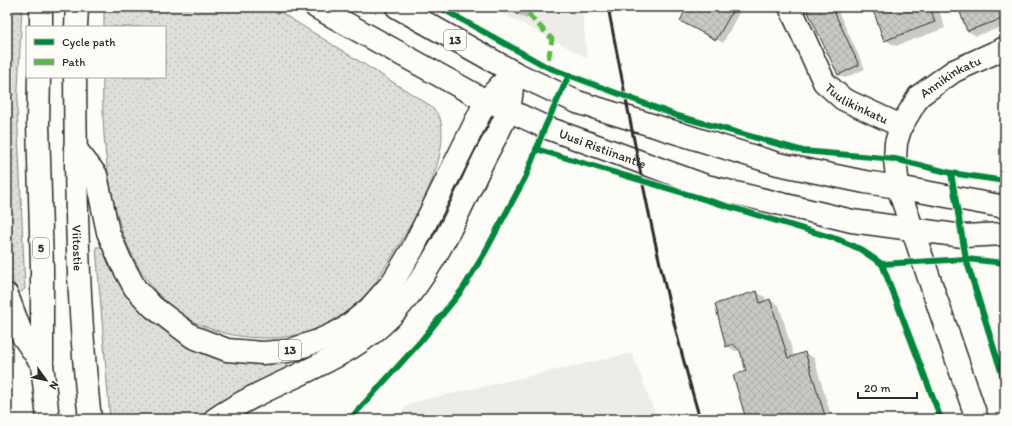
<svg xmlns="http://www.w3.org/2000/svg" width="1012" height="426" viewBox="0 0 1012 426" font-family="Itim,sans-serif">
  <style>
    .built { fill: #edece8 }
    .grass { fill: url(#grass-dots); stroke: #858482 }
    .shadow { fill: #0003 }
    .building { fill: url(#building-cross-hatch); stroke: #2b2b2b }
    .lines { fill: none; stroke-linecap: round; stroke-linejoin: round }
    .street-casing { stroke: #2b2b2b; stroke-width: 25 }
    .secondary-casing { stroke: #2b2b2b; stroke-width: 25 }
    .highway-casing { stroke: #2b2b2b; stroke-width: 25 }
    .street { stroke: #fdfcf7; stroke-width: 22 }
    .secondary { stroke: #fdfcf7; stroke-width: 22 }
    .highway { stroke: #fdfcf7; stroke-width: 22 }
    .rail { stroke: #2b2b2b; stroke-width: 3 }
    .quiet { stroke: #58b947; stroke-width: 5; stroke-dasharray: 10 5; stroke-linecap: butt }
    .cycleway-casing { stroke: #fdfcf7; stroke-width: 8 }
    .cycleway { stroke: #00873e; stroke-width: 6 }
    .labels { text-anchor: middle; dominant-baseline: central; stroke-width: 3; stroke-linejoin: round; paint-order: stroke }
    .shield { fill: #fdfcf7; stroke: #6a6a68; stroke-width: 1 }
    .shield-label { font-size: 12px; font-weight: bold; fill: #2b2b2b }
    .street-label { font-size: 13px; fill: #2b2b2b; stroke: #fdfcf7 }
  </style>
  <defs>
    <pattern id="grass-dots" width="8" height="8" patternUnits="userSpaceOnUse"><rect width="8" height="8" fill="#dfdeda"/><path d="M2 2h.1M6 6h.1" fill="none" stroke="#c0bfbb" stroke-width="1.8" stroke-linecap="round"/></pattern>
    <pattern id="building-cross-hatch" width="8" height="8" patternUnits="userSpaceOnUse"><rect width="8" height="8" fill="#c9c8c4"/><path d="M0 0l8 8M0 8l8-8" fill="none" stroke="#adaca9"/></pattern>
  </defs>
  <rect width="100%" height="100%" fill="#fdfcf7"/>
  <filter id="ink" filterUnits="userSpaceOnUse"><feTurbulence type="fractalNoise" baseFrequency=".025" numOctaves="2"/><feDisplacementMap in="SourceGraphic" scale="8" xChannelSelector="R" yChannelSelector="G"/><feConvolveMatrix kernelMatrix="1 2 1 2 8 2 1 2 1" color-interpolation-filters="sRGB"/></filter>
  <g filter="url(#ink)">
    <!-- built -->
    <g class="built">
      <path d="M490,7h92l5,51 -35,-19z"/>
      <path d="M632,353l25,66h-262l15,-16z"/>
    </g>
    <!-- grass -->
    <g class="grass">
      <path d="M7,7h15l-5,102 8,180 -6,4 -12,-23z"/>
      <path d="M104,7h168l156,97c4,4 10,9 12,14 13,49 -41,126 -66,167 -29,35 -67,55 -113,53 -139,-4 -161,-150 -158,-261h62v-50h-61z"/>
      <path d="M96,247h7l26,50 18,21 21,15 22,13 94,14 3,10 -70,37 -17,12h-90z"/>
    </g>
    <!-- shadow -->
    <g class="shadow">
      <path d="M512,7h24l2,2 -12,10 -8,-5z"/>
      <path d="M688,7h54l-19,36 -42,-23z"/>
      <path d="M817,7h19l29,62 -20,9 -6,-3z"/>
      <path d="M873,7h65l7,21 -49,18 -11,-6z"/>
      <path d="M959,7h46v19l-29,10 -8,-5z"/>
      <path d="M757,292l8,5 1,5 4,-2 9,5 15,52 11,-4 9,5 18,61h-85v-47l-7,-22 -5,1 -8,-5z"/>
    </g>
    <!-- building -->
    <g class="building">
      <path d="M511,7h15l-9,8z"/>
      <path d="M687,7h48l-19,33 -36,-19z"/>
      <path d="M814,7h18l27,58 -21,10 -31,-65z"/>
      <path d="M872,7h58l5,15 -51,19z"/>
      <path d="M958,7h44l3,11 -38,13z"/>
      <path d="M757,291l3,12 10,-4 18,59 17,-6 21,67h-59l-2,-4 -7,2 1,2h-13l-13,-44 13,-4 -6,-20 -7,-7 -7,3 -11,-43z"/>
    </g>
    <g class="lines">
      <!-- street casing -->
      <g class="street-casing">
        <g id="street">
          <path id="s1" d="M790,7l34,75 19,17 58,27"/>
          <path id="s2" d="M898,187l-3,-28 1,-16 5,-17 18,-30 35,-25 51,-23"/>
        </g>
      </g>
      <!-- secondary casing -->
      <g class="secondary-casing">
        <g id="secondary">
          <path d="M513,72l64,30 201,62 87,18 33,5 107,20"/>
          <path id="s3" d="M491,102l54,25 161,59 146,35 111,15 42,-2"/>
          <path d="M898,187l79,232"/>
        </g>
      </g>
      <!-- highway casing -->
      <g class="highway-casing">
        <g id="highway">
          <path d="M316,7l170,94"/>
          <path d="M397,7l116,65"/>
          <path d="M41,27v-20"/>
          <path d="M76,27l1,-20"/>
          <path d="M39,77l-1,46 4,145v96l6,55"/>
          <path id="s4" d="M75,77c1,114 2,229 15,342"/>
          <path d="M75,148l21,27 12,57 13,30 14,26 18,19 40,30 34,13 35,3 26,-2 30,-10 26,-12 25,-20 23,-26 20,-33 74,-149 27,-29"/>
          <path d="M7,295l15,40 20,29"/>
          <path d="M215,419c43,-29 93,-45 137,-72 66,-39 98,-117 130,-184 7,-15 23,-41 27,-55 3,-11 3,-24 4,-36"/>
        </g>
      </g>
      <!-- street -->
      <use href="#street" class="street"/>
      <!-- secondary -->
      <use href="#secondary" class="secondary"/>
      <!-- highway -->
      <use href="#highway" class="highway"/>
      <!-- rail -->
      <path class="rail" d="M608,7c27,138 52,277 92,412"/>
      <!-- quiet -->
      <path class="quiet" d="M528,14l24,25 -5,28"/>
      <!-- cycleway casing -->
      <g class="cycleway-casing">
        <g id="cycleway">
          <path d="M439,7l108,60 131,49 125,35 92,8 56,14 54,8"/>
          <path d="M536,149l301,90 23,10 22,15 59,155"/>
          <path d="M951,173l15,86 39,125"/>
          <path d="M882,264l84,-5 39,4"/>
          <path d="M350,419l71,-78 41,-51 22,-36 42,-78 19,-49 24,-52"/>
        </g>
      </g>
      <!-- cycleway -->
      <use href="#cycleway" class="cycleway"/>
    </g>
  </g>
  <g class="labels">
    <!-- shield labels -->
    <g class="shield">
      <rect x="444" y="30" width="22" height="20" rx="3"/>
      <rect x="33" y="238" width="16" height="20" rx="3"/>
      <rect x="279" y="340" width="22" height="20" rx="3"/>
    </g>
    <g class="shield-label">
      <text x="455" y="40">13</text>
      <text x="41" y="248">5</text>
      <text x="290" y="350">13</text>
    </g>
    <!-- street labels -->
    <g class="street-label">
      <text stroke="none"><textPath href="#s2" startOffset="134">Annikinkatu</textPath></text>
      <text stroke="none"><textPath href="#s1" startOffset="122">Tuulikinkatu</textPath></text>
      <text stroke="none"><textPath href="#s3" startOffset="121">Uusi Ristiinantie</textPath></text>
      <text stroke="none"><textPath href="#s4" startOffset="171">Viitostie</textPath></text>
    </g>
  </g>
  <!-- margin -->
  <rect width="1012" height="426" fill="none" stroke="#fdfcf7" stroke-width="24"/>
  <rect x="12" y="12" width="988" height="402" fill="none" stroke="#2b2b2b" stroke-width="1.5" filter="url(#ink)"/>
  <!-- legend -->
  <rect x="26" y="26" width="140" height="52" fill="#fdfcf7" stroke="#a9a8a5"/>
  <rect x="34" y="39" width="20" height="6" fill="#00873e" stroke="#a9a8a5"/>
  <text x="62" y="46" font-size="12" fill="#2b2b2b">Cycle path</text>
  <rect x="34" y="59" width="20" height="6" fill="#58b947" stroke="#a9a8a5"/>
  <text x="62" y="66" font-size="12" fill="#2b2b2b">Path</text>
  <!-- north arrow -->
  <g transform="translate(46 380) rotate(123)" stroke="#fdfcf7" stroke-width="3" paint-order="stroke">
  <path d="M0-3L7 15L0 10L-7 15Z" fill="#2b2b2b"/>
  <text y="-6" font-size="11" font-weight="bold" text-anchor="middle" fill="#2b2b2b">N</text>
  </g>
  <!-- scale -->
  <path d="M858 392v6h59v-6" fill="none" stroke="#2b2b2b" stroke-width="2"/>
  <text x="864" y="392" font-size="12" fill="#2b2b2b" stroke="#fdfcf7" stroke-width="3" paint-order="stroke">20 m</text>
</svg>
